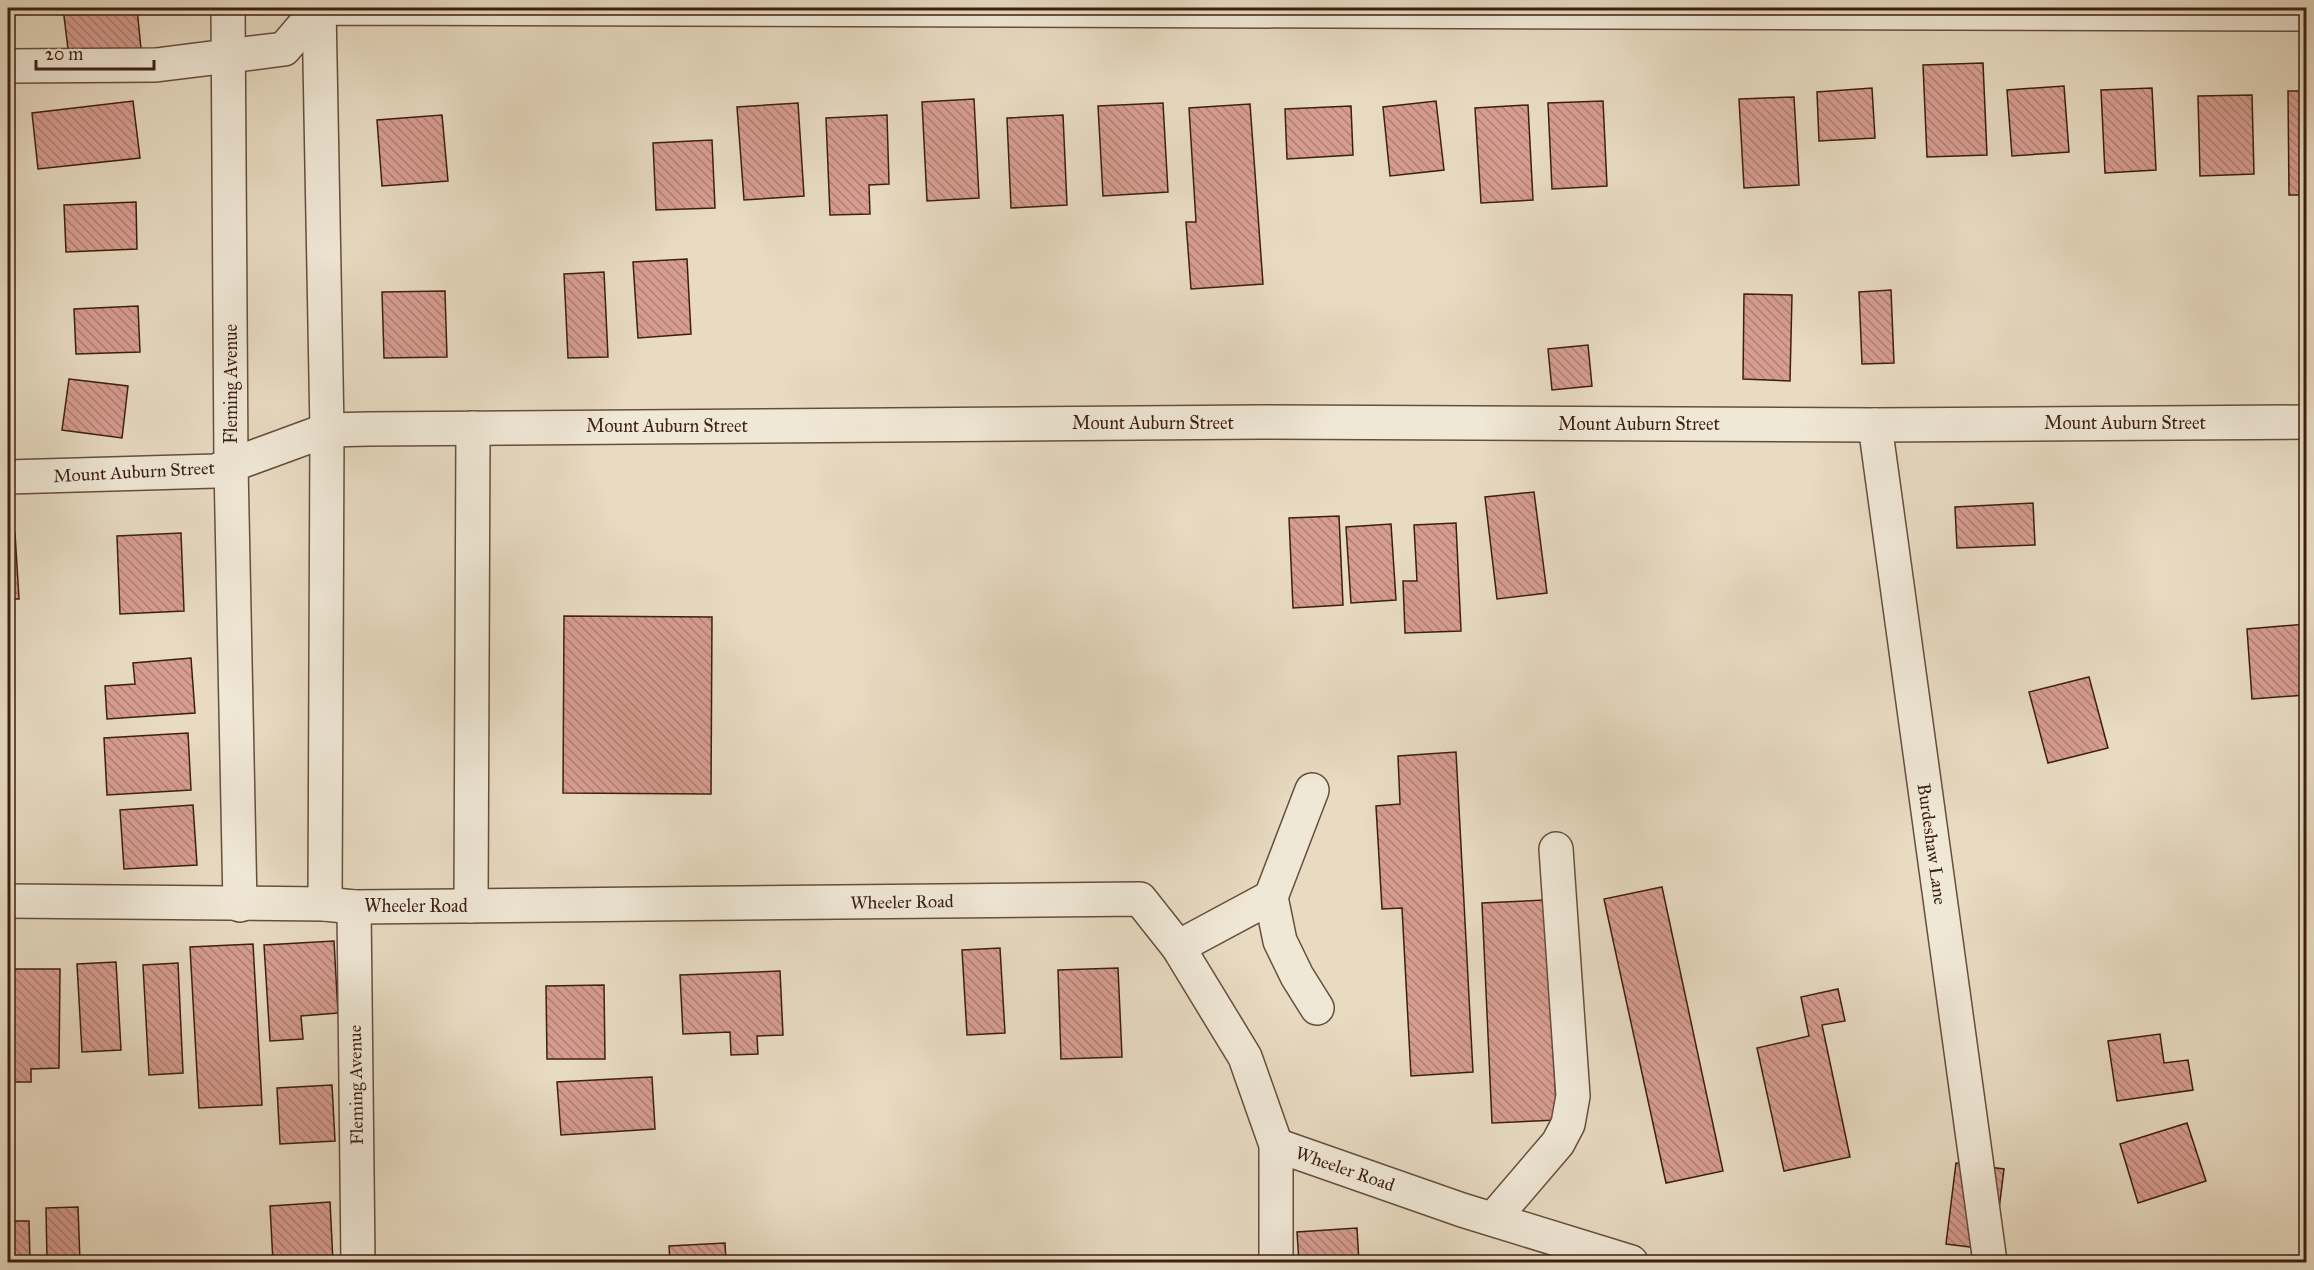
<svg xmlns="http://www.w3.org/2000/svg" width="2314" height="1270" viewBox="0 0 2314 1270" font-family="'IM FELL Great Primer',serif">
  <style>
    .building { fill: url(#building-back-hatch); stroke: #3c1f10; stroke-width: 1.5 }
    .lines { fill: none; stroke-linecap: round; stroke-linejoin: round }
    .minor-casing { stroke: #674e3c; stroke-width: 36 }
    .minor { stroke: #f0e8d7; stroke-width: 33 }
    .labels { text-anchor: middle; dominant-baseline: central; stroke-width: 4.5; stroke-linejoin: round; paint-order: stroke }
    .street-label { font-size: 18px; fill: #3c1f10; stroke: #f0e8d7 }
  </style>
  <defs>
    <pattern id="building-back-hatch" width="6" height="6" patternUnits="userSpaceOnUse" patternTransform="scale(1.5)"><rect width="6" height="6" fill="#d79d91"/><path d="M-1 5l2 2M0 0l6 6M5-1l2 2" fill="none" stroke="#b07f75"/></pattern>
  </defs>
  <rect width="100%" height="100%" fill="#e8dbc2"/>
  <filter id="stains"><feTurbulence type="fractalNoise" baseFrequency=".00333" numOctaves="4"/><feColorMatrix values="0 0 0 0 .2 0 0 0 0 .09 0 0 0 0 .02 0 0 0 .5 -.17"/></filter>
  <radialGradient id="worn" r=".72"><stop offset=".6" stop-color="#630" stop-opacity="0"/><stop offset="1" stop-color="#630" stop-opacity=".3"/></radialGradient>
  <!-- building -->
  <g class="building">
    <path d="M63,8h74l4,41 -72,8z"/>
    <path d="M1983,63l4,92 -60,2 -4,-92z"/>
    <path d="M2064,86l5,66 -57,4 -5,-66z"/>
    <path d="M1872,88l3,50 -56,3 -2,-49z"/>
    <path d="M2152,88l4,82 -51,3 -4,-83z"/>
    <path d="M2288,91h18v104h-17z"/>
    <path d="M2252,95l2,79 -54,2 -2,-80z"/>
    <path d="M1794,97l5,88 -55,3 -5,-89z"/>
    <path d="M974,99l5,99 -52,3 -5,-99z"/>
    <path d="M133,101l7,57 -102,11 -6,-56z"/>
    <path d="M1436,101l8,69 -54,6 -7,-69z"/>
    <path d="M1603,101l4,85 -55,3 -4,-86z"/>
    <path d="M798,103l6,93 -60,4 -7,-93z"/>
    <path d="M1163,103l5,89 -65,4 -5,-90z"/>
    <path d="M1250,104l13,180 -72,5 -5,-67h10l-7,-114z"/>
    <path d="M1528,105l5,95 -52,3 -6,-95z"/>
    <path d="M1351,106l2,49 -66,4 -2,-50z"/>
    <path d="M442,115l6,66 -66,5 -5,-66z"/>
    <path d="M887,115l2,69 -20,1 1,29 -40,1 -4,-97z"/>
    <path d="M1063,115l4,90 -56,3 -4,-90z"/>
    <path d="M712,140l3,68 -59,2 -3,-67z"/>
    <path d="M136,202l1,47 -71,3 -2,-47z"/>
    <path d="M687,259l4,75 -53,4 -5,-76z"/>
    <path d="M604,272l4,85 -40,1 -4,-84z"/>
    <path d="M1891,290l3,73 -32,1 -3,-72z"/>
    <path d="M445,291l2,66 -63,1 -2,-66z"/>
    <path d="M1744,294l48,1 -2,86 -47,-2z"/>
    <path d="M138,306l2,46 -64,2 -2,-45z"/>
    <path d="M1588,345l4,41 -40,4 -4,-41z"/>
    <path d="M69,379l59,7 -6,52 -60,-8z"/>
    <path d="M1534,492l13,101 -50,6 -12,-102z"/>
    <path d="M2033,503l2,42 -78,3 -2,-41z"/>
    <path d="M1339,516l4,89 -50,3 -4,-90z"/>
    <path d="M1456,523l5,108 -56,2 -2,-52h14l-3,-56z"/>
    <path d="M1391,524l5,76 -45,3 -5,-76z"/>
    <path d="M15,533l4,66h-11v-65z"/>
    <path d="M181,533l3,78 -64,3 -3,-78z"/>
    <path d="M564,616l148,1 -1,177 -148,-1z"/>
    <path d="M2306,624v71l-54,4 -5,-70z"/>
    <path d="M191,658l4,55 -88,6 -2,-33 30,-2 -2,-21z"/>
    <path d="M2089,677l19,71 -60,15 -19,-71z"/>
    <path d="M188,733l3,57 -84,5 -3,-57z"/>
    <path d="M1456,752l17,320 -62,4 -9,-168 -20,1 -6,-103 24,-2 -2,-48z"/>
    <path d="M193,805l4,60 -73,4 -4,-59z"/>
    <path d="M1662,887l61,284 -57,12 -62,-284z"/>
    <path d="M1545,900l12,220 -65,3 -10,-220z"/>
    <path d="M334,941l4,72 -37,3 2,23 -33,2 -6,-96z"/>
    <path d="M253,944l9,161 -63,3 -9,-161z"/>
    <path d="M1000,948l5,85 -38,2 -5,-85z"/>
    <path d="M116,962l5,88 -39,2 -5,-88z"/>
    <path d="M178,963l5,110 -34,2 -6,-110z"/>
    <path d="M1118,968l4,89 -61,2 -3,-89z"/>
    <path d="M8,969h52l-1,99 -28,1v13h-23z"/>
    <path d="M780,971l3,64 -26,1 1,18 -27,1 -1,-23 -47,2 -3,-59z"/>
    <path d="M604,985l1,74h-58l-1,-73z"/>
    <path d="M1838,989l7,32 -23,4 28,132 -66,14 -27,-123 52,-12 -8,-39z"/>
    <path d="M2160,1034l4,29 24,-3 5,30 -76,11 -9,-60z"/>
    <path d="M652,1077l3,52 -94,6 -4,-53z"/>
    <path d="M332,1085l3,56 -55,3 -3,-56z"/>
    <path d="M2187,1123l19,58 -68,22 -18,-59z"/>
    <path d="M1956,1163l48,6 -10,81 -48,-6z"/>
    <path d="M8,1202h1l1,19h19l1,41h-22z"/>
    <path d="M330,1202l3,60h-60l-3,-56z"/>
    <path d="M78,1207l2,55h-33l-1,-54z"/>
    <path d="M1357,1228l2,34h-60l-2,-30z"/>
    <path d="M725,1243l1,19h-56l-1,-16z"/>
    <path d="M795,1259v3h-59v-1z"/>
    <path d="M811,1260l62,2h-62z"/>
  </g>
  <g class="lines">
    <!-- minor casing -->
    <g class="minor-casing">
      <g id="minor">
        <path d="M228,8l3,457 9,440"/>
        <path d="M319,8l8,422 -2,474"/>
        <path d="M8,66l148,-1 128,-16 35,-41 1987,6"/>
        <path d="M1875,425l115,837"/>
        <path d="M8,477l207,-6 112,-41 42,-1 891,-7 615,3 431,-3"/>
        <path d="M1271,897l9,44 17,35 20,32"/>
        <path d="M8,901l317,3 29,3 786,-8 38,48 67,110 31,88v117"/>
        <path d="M471,906l2,-478"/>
        <path d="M354,907l4,355"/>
        <path d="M1178,947l93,-50 41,-107"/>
        <path d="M1276,1145l186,65 169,52"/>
        <path d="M1493,1219l65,-76 10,-19 5,-28 -17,-247"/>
      </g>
    </g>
    <!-- minor -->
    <use href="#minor" class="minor"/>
  </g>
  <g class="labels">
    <!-- street labels -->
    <g class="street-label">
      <text transform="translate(231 384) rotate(-90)">Fleming Avenue</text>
      <text x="1153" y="423">Mount Auburn Street</text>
      <text x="2125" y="423">Mount Auburn Street</text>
      <text x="1639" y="424">Mount Auburn Street</text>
      <text x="667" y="426">Mount Auburn Street</text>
      <text transform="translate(134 472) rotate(-3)">Mount Auburn Street</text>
      <text transform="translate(1932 844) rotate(82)">Burdeshaw Lane</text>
      <text transform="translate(902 902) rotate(-1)">Wheeler Road</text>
      <text x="416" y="906">Wheeler Road</text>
      <text transform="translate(356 1085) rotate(-91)">Fleming Avenue</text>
      <text transform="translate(1345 1169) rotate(19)">Wheeler Road</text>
    </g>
  </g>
  <!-- margin -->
  <rect width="2314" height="1270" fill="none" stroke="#e8dbc2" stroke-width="30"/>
  <rect x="9" y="9" width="2296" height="1252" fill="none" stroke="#3c1f10" stroke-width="3"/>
  <rect x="15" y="15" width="2284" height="1240" fill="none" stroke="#3c1f10" stroke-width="1.5"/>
  <!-- scale -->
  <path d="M36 60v9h118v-9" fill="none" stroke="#3c1f10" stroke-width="3"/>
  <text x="45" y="60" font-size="18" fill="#3c1f10" stroke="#f0e8d7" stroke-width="4.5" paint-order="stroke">20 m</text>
  <rect width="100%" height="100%" filter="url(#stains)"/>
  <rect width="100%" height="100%" fill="url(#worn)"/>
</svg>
